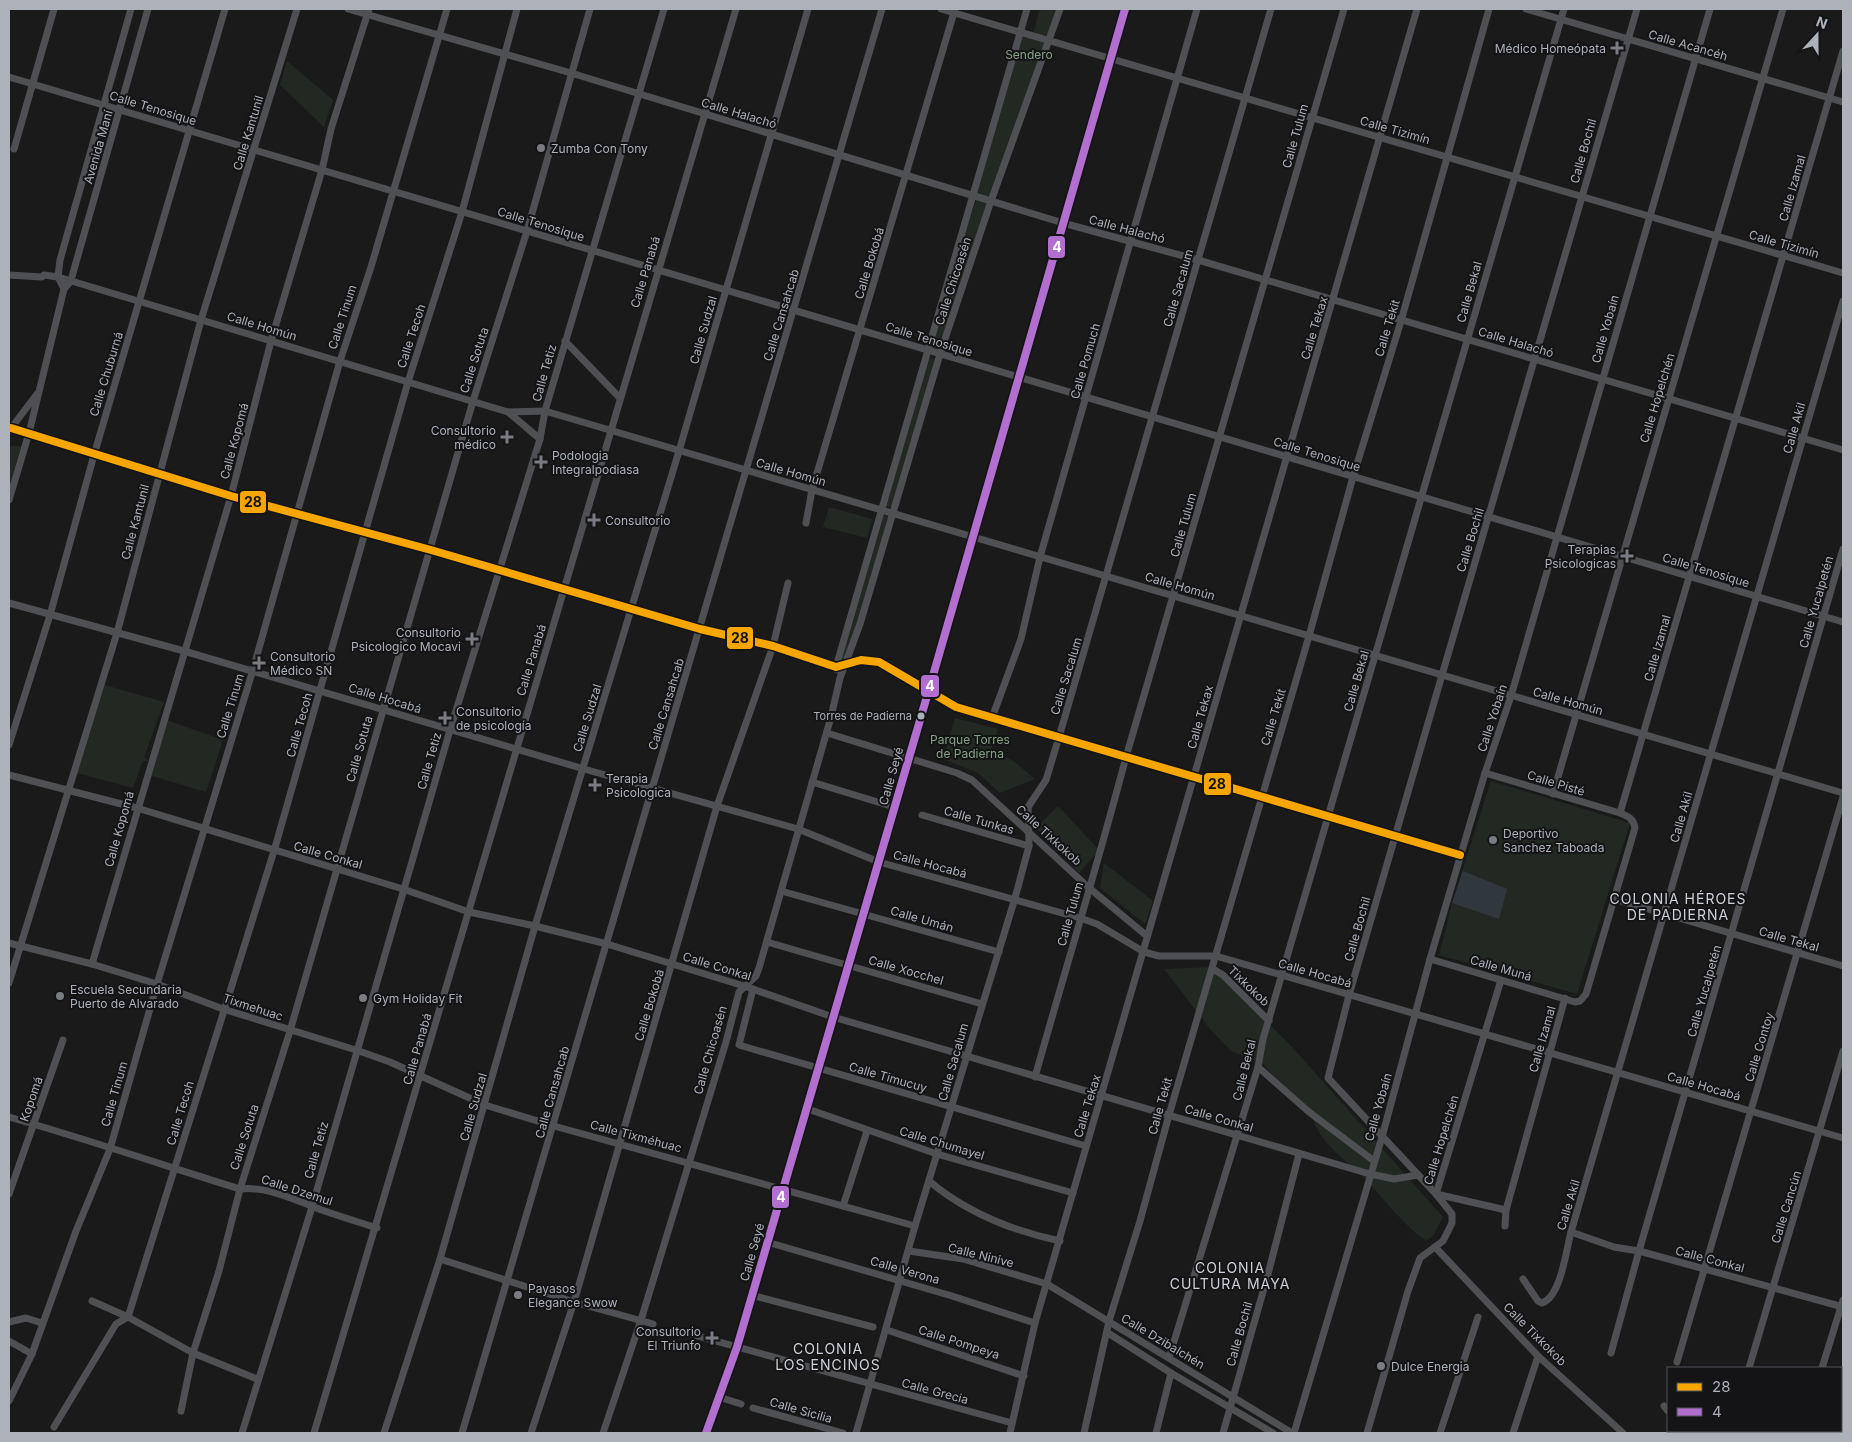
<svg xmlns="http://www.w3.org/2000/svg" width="1852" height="1442" viewBox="0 0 1852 1442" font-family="Inter,sans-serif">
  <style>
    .green { fill: #222923 }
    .water { fill: #30383d }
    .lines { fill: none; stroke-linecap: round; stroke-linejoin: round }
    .minor { stroke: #4e5053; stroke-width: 7 }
    .bus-1-casing { stroke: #141416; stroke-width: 11 }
    .bus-2-casing { stroke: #141416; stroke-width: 11 }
    .bus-1 { stroke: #f7a600; stroke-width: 8 }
    .bus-2 { stroke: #b36fd0; stroke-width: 8 }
    .poi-dot { fill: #797c82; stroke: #141416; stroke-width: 2 }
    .bus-dot { fill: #acb1ba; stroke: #141416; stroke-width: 2 }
    .labels { text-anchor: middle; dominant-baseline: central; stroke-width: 4; stroke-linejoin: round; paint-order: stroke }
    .bus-label { font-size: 11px; fill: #acb1ba; stroke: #141416; text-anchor: end }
    .street-label { font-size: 12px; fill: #acb1ba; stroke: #141416 }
    .poi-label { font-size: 12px; fill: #acb1ba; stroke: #141416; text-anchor: start }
    .park-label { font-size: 12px; fill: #85a385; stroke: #141416 }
    .neighbourhood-label { font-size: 14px; letter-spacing: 1px; fill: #cdd0d6; stroke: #141416 }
    .line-badge { stroke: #141416; stroke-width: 2 }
    .badge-label { font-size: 14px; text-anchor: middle; font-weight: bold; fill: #fff }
    .pale-badge-label { font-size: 14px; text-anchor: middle; font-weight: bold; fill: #111 }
  </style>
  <rect width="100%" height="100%" fill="#1a1a1a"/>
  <!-- green -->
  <g class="green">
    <path d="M1040,9h17l-9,27 -15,-2z"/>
    <path d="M1020,32l30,9 -59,160 -17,-5z"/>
    <path d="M287,61l46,39 -9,27 -44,-42z"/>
    <path d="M976,200l13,5 -49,147 -11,-4z"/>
    <path d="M926,357l10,3 -42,148 -8,-1z"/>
    <path d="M9,446h12l-12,41z"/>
    <path d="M829,507l43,12 -5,19 -44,-11z"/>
    <path d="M884,515l7,3 -45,144 -6,-2 15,-45z"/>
    <path d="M105,685l59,17 -20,55 4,4h-5l-10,27 -56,-15z"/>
    <path d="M955,718l43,11 -7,21 24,12 20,17 -35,14 -22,-20 -35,-14z"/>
    <path d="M167,720l56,20 -17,52 -54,-16z"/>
    <path d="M1491,781l139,42 -53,171 -138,-39 13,-52z"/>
    <path d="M1058,806l41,44 -20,23 -43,-45z"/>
    <path d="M1104,863l49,38 -8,23 -45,-36z"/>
    <path d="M1213,967l81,82 149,168 -10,19 -7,5c-25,-18 -41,-42 -62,-63 -20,-21 -49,-37 -53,-68l-31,-27 -18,-20 -31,-12 -20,-21 -47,-61z"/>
  </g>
  <!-- water -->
  <path class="water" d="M1463,871l44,18 -8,30 -47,-16z"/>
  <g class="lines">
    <!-- minor -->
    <g class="minor">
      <path d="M348,9l223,64 492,150 135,37 645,190"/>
      <path d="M941,9l902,264"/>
      <path d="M1526,9l317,93"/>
      <path d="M9,77l1834,545"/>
      <path d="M14,149l40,-140"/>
      <path d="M9,275l33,2 2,-2 14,2 450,135 37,-1 1298,382"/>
      <path d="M64,289l-6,-12 2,-17 71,-251"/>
      <path d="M565,341l54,56"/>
      <path d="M508,412l32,27"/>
      <path d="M11,428l220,68 200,54 269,79 73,17 63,21 25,-7 18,2 77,45 504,148"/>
      <path d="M9,431l28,-37"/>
      <path d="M9,500l20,-67 35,-144 7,-8 2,-8 75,-264"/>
      <path d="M806,523l6,-33 143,-481"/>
      <path d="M9,603l175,48 400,118 214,60 81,33 201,56 17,6 47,28 15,4h57l627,182"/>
      <path d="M837,670l-1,-3 191,-658"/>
      <path d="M992,718l29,-79 19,-82 157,-548"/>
      <path d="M827,733l130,40 15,7 116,107 59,49"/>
      <path d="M9,745l41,-130 44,-160 131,-446"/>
      <path d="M9,775l128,33 266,81 66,23 66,14 72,18 137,42 89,31 537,157 24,5 24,-4"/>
      <path d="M812,782l82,25"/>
      <path d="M1553,794l230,-785"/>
      <path d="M1620,813l223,-762"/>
      <path d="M922,815l107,31"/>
      <path d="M781,891l218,61"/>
      <path d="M1614,899l229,67"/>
      <path d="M767,942l215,62"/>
      <path d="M9,943l83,21 65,20 66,25 133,41 34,12 95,43 69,21 361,100"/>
      <path d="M1430,959l145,43 5,-1 6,-7 49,-166c-1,-9 -7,-12 -15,-15l-135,-40"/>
      <path d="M92,964l139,-468 40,-155 51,-171 9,-41 38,-120"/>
      <path d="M1213,969l10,6 46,46"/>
      <path d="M9,983l108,-350 84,-313 96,-311"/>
      <path d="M753,989l-14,56 347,101"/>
      <path d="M1258,1067l51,45 65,49"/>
      <path d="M1035,1077c30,-107 63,-213 91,-320l218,-748"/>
      <path d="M805,1108l132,46 136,39"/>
      <path d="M9,1117c77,22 154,48 231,72 25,-3 50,9 74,18 20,8 42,14 63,21"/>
      <path d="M929,1181c37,31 84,50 131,60"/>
      <path d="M9,1194l54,-154"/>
      <path d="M843,1206l24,-75"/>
      <path d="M1506,1210l-70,-16 -108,-116 21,-83 93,-320 195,-666"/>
      <path d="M1505,1226l1,-16 59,-212"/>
      <path d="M1571,1232l43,15 25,4 204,56"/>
      <path d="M767,1242l185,54 83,27"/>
      <path d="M1435,1247l103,109 85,77"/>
      <path d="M909,1251l54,8 84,25 245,149"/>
      <path d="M440,1259l134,43 79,22"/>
      <path d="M1523,1279l15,22 4,2c19,-6 24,-53 29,-71l272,-931"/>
      <path d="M751,1295l122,32"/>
      <path d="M92,1301l36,16 65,36 64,26"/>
      <path d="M9,1322l17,-4 16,5"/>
      <path d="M887,1330l137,46"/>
      <path d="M683,1332l329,91"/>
      <path d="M1108,1333l63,40 102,60"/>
      <path d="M9,1341l23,13"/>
      <path d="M1611,1353l28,-102 204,-702"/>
      <path d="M1169,1358l89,-291 5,-28 301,-1030"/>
      <path d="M1677,1362l166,-565"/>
      <path d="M1749,1368l94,-317"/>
      <path d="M1822,1368l21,-68"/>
      <path d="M719,1397l22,7"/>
      <path d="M9,1401l23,-47 44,-123 34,-82 47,-165 95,-311 88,-312 31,-94 76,-258"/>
      <path d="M1664,1406l4,5"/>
      <path d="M753,1408l90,25"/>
      <path d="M181,1411l12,-58 26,-82 21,-82 50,-158 183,-630 54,-170 63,-222"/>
      <path d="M54,1427l62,-103 12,-7 146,-466 134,-469 54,-170 55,-203"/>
      <path d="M1687,1431l2,2"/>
      <path d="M242,1433l70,-226 138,-477 90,-291 5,-28 119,-402"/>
      <path d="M314,1433c142,-474 282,-949 422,-1424"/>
      <path d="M384,1433l56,-174 95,-333 144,-475 129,-442"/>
      <path d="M462,1433l420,-1424"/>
      <path d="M531,1433l43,-131 143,-496 56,-160 15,-63"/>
      <path d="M603,1433l38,-113 85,-278 13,-50 17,-16 3,-8 72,-251 9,-39 20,-54 80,-270 51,-153 69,-192"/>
      <path d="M706,1433l31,-86 195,-668 193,-670"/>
      <path d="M856,1433l59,-207 100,-328 14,-52 -1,-39 18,-27 13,-43 212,-728"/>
      <path d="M1010,1433l25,-110 382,-1314"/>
      <path d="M1084,1433l25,-112 31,-100 29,-106 140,-479 44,-159 48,-156 88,-312"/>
      <path d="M1156,1433l15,-60"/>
      <path d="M1223,1433l45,-159 31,-120"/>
      <path d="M1294,1433l88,-296 48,-178 55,-186 26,-77 199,-687"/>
      <path d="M1367,1433l41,-142 12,-33 23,-17 9,-18v-9l-16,-20 65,-214"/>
      <path d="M1440,1433l38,-116"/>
      <path d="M1513,1433l25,-77"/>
      <path d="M1730,1433v-2"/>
      <path d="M1802,1433v-2"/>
    </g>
    <!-- bus-1 casing -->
    <g class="bus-1-casing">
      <path id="bus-1" d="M11,428l220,68 200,54 269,79 73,17 63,21 25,-7 18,2 77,45 504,148"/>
    </g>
    <!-- bus-2 casing -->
    <g class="bus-2-casing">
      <path id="bus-2" d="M706,1433l31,-86 195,-668 193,-670"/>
    </g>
    <!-- bus-1 -->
    <use href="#bus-1" class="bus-1"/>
    <!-- bus-2 -->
    <use href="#bus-2" class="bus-2"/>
  </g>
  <!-- markers -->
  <g class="poi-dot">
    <path d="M1614.5 40.5h5v5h5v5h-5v5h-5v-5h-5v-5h5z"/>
    <circle cx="541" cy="148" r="5"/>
    <path d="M504.5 429.5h5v5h5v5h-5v5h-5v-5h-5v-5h5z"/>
    <path d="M538.5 454.5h5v5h5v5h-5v5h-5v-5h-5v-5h5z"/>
    <path d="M591.5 512.5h5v5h5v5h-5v5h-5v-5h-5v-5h5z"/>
    <path d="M1624.5 548.5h5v5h5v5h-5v5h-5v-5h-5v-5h5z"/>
    <path d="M469.5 631.5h5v5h5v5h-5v5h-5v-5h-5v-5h5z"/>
    <path d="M256.5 655.5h5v5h5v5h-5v5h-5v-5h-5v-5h5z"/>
    <path d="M442.5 710.5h5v5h5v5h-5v5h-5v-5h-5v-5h5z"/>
    <path d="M592.5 777.5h5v5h5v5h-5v5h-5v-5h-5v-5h5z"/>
    <circle cx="1493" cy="840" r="5"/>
    <circle cx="60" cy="996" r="5"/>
    <circle cx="363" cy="998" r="5"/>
    <circle cx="518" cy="1295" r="5"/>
    <path d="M709.5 1330.5h5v5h5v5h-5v5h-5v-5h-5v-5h5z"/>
    <circle cx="1381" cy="1366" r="5"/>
  </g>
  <circle class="bus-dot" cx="921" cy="716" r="4.5"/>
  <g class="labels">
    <!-- bus labels -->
    <g class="bus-label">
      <text x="912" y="716">Torres de Padierna</text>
    </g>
    <!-- street labels -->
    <g class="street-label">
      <text transform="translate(1688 45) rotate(16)">Calle Acancéh</text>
      <text transform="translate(153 108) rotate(17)">Calle Tenosique</text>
      <text transform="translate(739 113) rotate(17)">Calle Halachó</text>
      <text transform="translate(1395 130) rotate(16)">Calle Tizimín</text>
      <text transform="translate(248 133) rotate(-73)">Calle Kantunil</text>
      <text transform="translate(1295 136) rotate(-74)">Calle Tulum</text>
      <text transform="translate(98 147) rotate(-74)">Avenida Maní</text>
      <text transform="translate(1583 151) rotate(-74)">Calle Bochil</text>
      <text transform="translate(1792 188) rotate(-74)">Calle Izamal</text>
      <text transform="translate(541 224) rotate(17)">Calle Tenosique</text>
      <text transform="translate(1127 229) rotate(15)">Calle Halachó</text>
      <text transform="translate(1784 244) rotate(16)">Calle Tizimín</text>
      <text transform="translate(869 263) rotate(-73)">Calle Bokobá</text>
      <text transform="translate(645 272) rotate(-73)">Calle Panabá</text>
      <text transform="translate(953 281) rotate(-72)">Calle Chicoasén</text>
      <text transform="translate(1178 288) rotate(-74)">Calle Sacalum</text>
      <text transform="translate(1469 292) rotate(-74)">Calle Bekal</text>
      <text transform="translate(781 315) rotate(-73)">Calle Cansahcab</text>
      <text transform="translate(342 317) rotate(-72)">Calle Tinum</text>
      <text transform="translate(262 326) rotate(17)">Calle Homún</text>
      <text transform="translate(1314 328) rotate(-73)">Calle Tekax</text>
      <text transform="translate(1387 328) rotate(-73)">Calle Tekit</text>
      <text transform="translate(1605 329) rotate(-74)">Calle Yobaín</text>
      <text transform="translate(703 330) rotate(-74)">Calle Sudzal</text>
      <text transform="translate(411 336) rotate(-72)">Calle Tecoh</text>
      <text transform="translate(929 339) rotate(17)">Calle Tenosique</text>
      <text transform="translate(1516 342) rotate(17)">Calle Halachó</text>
      <text transform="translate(474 360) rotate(-72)">Calle Sotuta</text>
      <text transform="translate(1085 361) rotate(-74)">Calle Pomuch</text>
      <text transform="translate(544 373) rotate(-74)">Calle Tetiz</text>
      <text transform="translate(106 374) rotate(-73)">Calle Chuburná</text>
      <text transform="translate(1657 398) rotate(-73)">Calle Hopelchén</text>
      <text transform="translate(1794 428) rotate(-74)">Calle Akil</text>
      <text transform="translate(234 441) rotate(-75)">Calle Kopomá</text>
      <text transform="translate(1317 454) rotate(17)">Calle Tenosique</text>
      <text transform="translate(791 472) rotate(16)">Calle Homún</text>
      <text transform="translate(135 522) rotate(-75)">Calle Kantunil</text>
      <text transform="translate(1183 525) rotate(-74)">Calle Tulum</text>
      <text transform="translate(1470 540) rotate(-73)">Calle Bochil</text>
      <text transform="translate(1706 570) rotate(17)">Calle Tenosique</text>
      <text transform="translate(1180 586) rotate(16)">Calle Homún</text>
      <text transform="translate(1816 602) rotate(-74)">Calle Yucalpetén</text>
      <text transform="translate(1657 648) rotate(-74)">Calle Izamal</text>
      <text transform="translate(531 660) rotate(-73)">Calle Panabá</text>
      <text transform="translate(1066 676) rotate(-73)">Calle Sacalum</text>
      <text transform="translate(1356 681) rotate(-74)">Calle Bekal</text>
      <text transform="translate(385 698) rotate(17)">Calle Hocabá</text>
      <text transform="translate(1568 701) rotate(16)">Calle Homún</text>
      <text transform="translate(666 704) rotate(-73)">Calle Cansahcab</text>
      <text transform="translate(230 706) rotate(-73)">Calle Tinum</text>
      <text transform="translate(1200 717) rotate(-74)">Calle Tekax</text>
      <text transform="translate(1273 717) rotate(-73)">Calle Tekit</text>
      <text transform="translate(587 718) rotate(-73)">Calle Sudzal</text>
      <text transform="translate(1492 718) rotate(-72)">Calle Yobaín</text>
      <text transform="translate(299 725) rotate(-74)">Calle Tecoh</text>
      <text transform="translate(359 749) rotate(-74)">Calle Sotuta</text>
      <text transform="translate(429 761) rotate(-74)">Calle Tetiz</text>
      <text transform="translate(891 776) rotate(-74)">Calle Seyé</text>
      <text transform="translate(1556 783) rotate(17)">Calle Pisté</text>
      <text transform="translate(1681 817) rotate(-74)">Calle Akil</text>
      <text transform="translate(979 820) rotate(16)">Calle Tunkas</text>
      <text transform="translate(119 829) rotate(-74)">Calle Kopomá</text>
      <text transform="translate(1049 835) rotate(42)">Calle Tixkokob</text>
      <text transform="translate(328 855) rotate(16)">Calle Conkal</text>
      <text transform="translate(930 864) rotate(15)">Calle Hocabá</text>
      <text transform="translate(1070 914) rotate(-74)">Calle Tulum</text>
      <text transform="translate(922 919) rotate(16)">Calle Umán</text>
      <text transform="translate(1357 929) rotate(-74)">Calle Bochil</text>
      <text transform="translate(1789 939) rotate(16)">Calle Tekal</text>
      <text transform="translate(717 966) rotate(17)">Calle Conkal</text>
      <text transform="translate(1501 968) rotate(16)">Calle Muná</text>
      <text transform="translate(906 970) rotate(16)">Calle Xocchel</text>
      <text transform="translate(1315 973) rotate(16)">Calle Hocabá</text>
      <text transform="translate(1249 986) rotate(44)">Tixkokob</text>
      <text transform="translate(1704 991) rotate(-74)">Calle Yucalpetén</text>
      <text transform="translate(649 1005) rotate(-73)">Calle Bokobá</text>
      <text transform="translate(253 1007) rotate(18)">Tixmehuac</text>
      <text transform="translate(1542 1039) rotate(-74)">Calle Izamal</text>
      <text transform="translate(1759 1047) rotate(-73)">Calle Contoy</text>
      <text transform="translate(417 1049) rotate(-74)">Calle Panabá</text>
      <text transform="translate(710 1050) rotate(-74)">Calle Chicoasén</text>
      <text transform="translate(953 1062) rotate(-74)">Calle Sacalum</text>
      <text transform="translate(1244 1070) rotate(-76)">Calle Bekal</text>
      <text transform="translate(888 1077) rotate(16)">Calle Timucuy</text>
      <text transform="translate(1704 1086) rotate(16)">Calle Hocabá</text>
      <text transform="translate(552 1092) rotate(-74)">Calle Cansahcab</text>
      <text transform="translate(114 1094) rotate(-74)">Calle Tinum</text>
      <text transform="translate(31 1099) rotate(-71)">Kopomá</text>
      <text transform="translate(1087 1106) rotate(-73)">Calle Tekax</text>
      <text transform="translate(1160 1106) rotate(-74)">Calle Tekit</text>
      <text transform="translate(473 1107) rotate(-74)">Calle Sudzal</text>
      <text transform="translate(1378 1107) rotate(-74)">Calle Yobaín</text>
      <text transform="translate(180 1113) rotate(-73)">Calle Tecoh</text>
      <text transform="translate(1219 1118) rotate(16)">Calle Conkal</text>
      <text transform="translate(636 1136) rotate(15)">Calle Tixméhuac</text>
      <text transform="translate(244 1137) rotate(-72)">Calle Sotuta</text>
      <text transform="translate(1441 1140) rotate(-73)">Calle Hopelchén</text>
      <text transform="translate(942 1143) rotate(17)">Calle Chumayel</text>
      <text transform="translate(316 1150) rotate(-74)">Calle Tetiz</text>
      <text transform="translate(297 1190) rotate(18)">Calle Dzemul</text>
      <text transform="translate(1568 1205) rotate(-73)">Calle Akil</text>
      <text transform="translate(1786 1207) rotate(-73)">Calle Cancún</text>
      <text transform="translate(752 1252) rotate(-74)">Calle Seyé</text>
      <text transform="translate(981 1255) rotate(14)">Calle Ninive</text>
      <text transform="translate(1710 1259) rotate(15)">Calle Conkal</text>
      <text transform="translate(905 1270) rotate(16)">Calle Verona</text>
      <text transform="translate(1239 1334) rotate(-74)">Calle Bochil</text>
      <text transform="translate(1535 1334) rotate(45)">Calle Tixkokob</text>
      <text transform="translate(1163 1341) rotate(31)">Calle Dzibalchén</text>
      <text transform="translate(959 1342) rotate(18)">Calle Pompeya</text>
      <text transform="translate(935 1391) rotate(15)">Calle Grecia</text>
      <text transform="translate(801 1410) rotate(16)">Calle Sicilia</text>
    </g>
    <!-- poi labels -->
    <g class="poi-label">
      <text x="1606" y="48" text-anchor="end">Médico Homeópata</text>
      <text x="551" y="148">Zumba Con Tony</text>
      <text x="496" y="430" text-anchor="end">Consultorio<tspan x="496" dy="14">médico</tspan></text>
      <text x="552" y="455">Podologia<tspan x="552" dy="14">Integralpodiasa</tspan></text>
      <text x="605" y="520">Consultorio</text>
      <text x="1616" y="549" text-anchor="end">Terapias<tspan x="1616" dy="14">Psicologicas</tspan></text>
      <text x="461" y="632" text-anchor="end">Consultorio<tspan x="461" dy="14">Psicologico Mocavi</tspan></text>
      <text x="270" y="656">Consultorio<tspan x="270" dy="14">Médico SN</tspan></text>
      <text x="456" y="711">Consultorio<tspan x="456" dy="14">de psicología</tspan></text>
      <text x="606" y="778">Terapia<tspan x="606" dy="14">Psicologica</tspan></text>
      <text x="1503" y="833">Deportivo<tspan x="1503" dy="14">Sanchez Taboada</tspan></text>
      <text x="70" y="989">Escuela Secundaria<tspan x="70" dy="14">Puerto de Alvarado</tspan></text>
      <text x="373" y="998">Gym Holiday Fit</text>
      <text x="528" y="1288">Payasos<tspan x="528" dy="14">Elegance Swow</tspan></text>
      <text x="701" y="1331" text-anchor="end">Consultorio<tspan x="701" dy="14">El Triunfo</tspan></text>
      <text x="1391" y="1366">Dulce Energia</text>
    </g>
    <!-- park labels -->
    <g class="park-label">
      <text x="1029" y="54">Sendero</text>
      <text x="970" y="739">Parque Torres<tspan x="970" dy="14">de Padierna</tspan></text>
    </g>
    <!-- neighbourhood labels -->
    <g class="neighbourhood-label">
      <text x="1678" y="898">COLONIA HÉROES<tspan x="1678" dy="16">DE PADIERNA</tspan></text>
      <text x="1230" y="1267">COLONIA<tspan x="1230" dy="16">CULTURA MAYA</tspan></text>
      <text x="828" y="1348">COLONIA<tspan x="828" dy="16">LOS ENCINOS</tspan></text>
    </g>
  </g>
  <g class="line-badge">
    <rect x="1047" y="235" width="19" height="24" rx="5" fill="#b36fd0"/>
    <rect x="239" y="490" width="28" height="24" rx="5" fill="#f7a600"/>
    <rect x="726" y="626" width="28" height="24" rx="5" fill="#f7a600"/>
    <rect x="920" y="674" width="20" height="24" rx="5" fill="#b36fd0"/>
    <rect x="1203" y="772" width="29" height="24" rx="5" fill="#f7a600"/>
    <rect x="771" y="1185" width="19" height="24" rx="5" fill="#b36fd0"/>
  </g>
  <g class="badge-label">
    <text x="1057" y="252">4</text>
    <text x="930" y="691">4</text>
    <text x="781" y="1202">4</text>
  </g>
  <g class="pale-badge-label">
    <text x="253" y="507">28</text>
    <text x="740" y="643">28</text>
    <text x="1217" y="789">28</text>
  </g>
  <!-- border -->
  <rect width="1852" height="1442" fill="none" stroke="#acb1ba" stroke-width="20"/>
  <!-- legend -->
  <rect x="1667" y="1367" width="175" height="65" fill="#141416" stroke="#515358"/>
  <rect x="1677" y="1383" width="25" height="8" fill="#f7a600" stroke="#515358"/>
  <text x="1712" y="1392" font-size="15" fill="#acb1ba">28</text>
  <rect x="1677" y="1408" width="25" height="8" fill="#b36fd0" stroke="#515358"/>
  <text x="1712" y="1417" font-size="15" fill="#acb1ba">4</text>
  <!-- north arrow -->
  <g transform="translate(1817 35) rotate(21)" stroke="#141416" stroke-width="4" paint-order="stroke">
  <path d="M0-4L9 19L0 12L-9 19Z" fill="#acb1ba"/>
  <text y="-8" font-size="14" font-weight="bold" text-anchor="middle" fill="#acb1ba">N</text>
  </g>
</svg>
